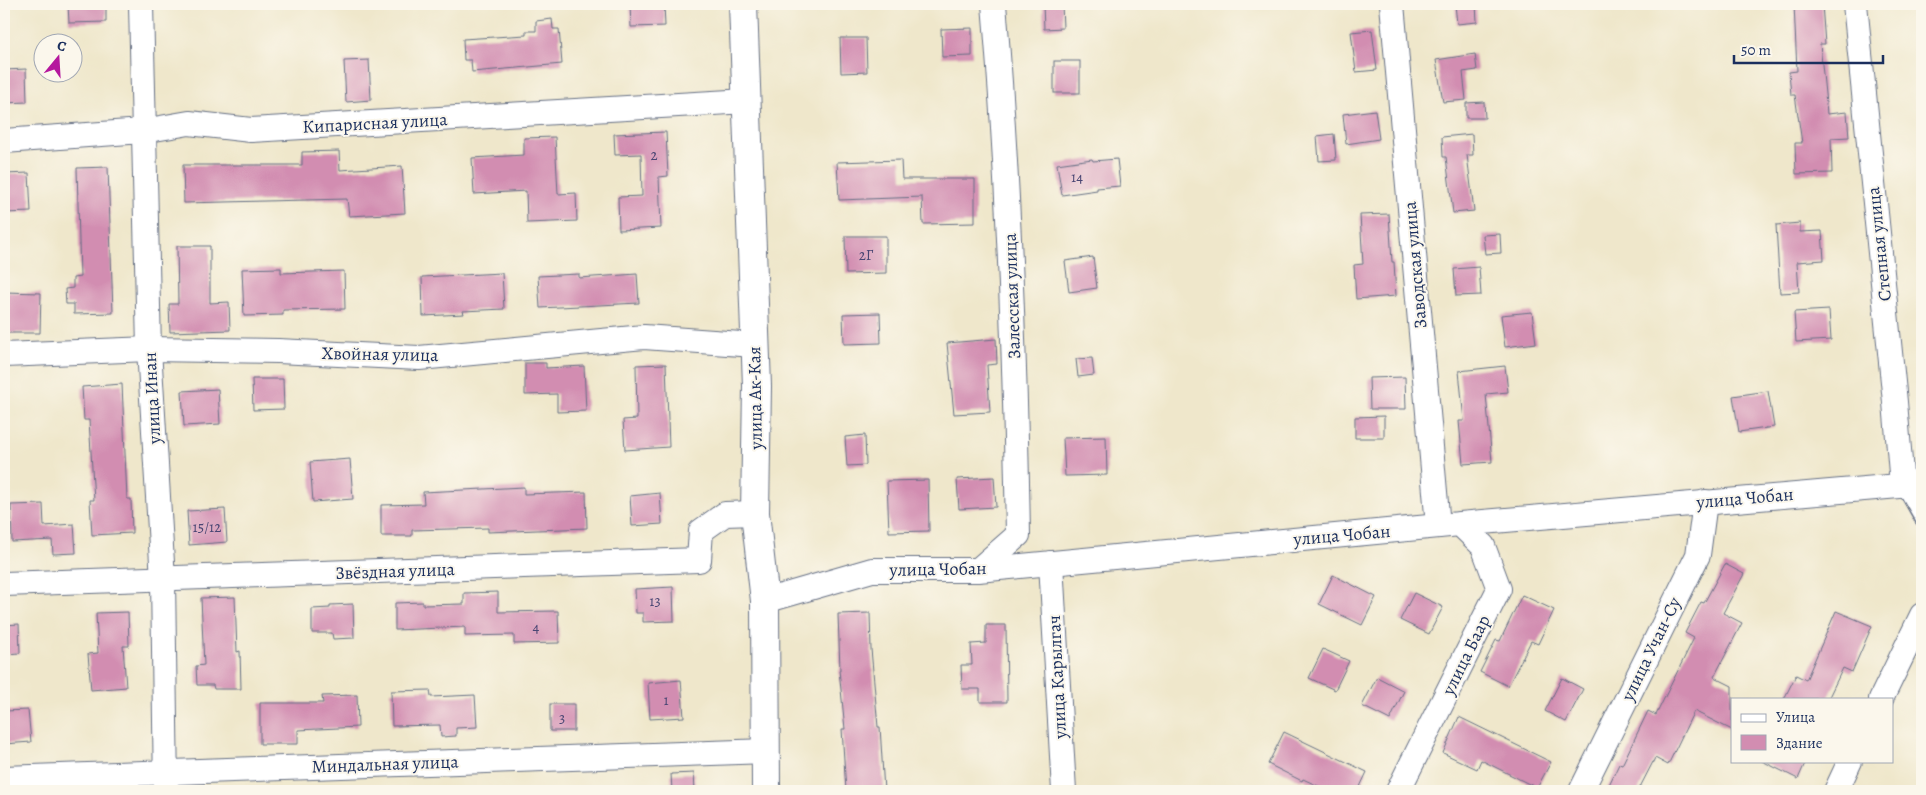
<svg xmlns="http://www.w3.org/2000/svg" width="1926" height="795" viewBox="0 0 1926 795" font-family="Alegreya,serif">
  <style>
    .building { fill: #d28db1 }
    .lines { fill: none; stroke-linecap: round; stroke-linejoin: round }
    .service-casing { stroke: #656f84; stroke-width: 15 }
    .minor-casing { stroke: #656f84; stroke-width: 26 }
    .secondary-casing { stroke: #656f84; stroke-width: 30 }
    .service { stroke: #fff; stroke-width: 12 }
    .minor { stroke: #fff; stroke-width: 24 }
    .secondary { stroke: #fff; stroke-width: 28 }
    .labels { text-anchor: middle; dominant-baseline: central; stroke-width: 4; stroke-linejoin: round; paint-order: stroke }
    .number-label { font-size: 15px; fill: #494673 }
    .street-label { font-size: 18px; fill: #1b2f5e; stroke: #fbf7ec }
  </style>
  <rect width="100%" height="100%" fill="#fbf7ec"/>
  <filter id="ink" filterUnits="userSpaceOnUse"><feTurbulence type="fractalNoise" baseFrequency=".02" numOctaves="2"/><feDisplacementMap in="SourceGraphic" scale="10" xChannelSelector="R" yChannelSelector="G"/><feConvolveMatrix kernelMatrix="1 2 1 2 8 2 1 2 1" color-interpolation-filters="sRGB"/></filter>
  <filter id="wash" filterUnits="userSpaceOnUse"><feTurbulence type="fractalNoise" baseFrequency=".0096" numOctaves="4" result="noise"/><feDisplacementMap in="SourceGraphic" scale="20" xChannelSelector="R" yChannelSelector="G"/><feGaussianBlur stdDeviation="1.12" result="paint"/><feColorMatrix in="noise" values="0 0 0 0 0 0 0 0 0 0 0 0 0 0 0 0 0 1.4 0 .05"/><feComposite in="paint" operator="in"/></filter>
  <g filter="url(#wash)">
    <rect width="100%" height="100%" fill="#efe7cb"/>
    <g id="blocks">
      <!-- building -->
      <g class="building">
        <path d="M68,4h38v18l-37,1z"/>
        <path d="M630,4h34l1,22 -34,1z"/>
        <path d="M1043,4h19l1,24 -19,1z"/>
        <path d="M1455,4h21l1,18 -20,2z"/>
        <path d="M1794,4h28l3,40h-5l7,70 20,-2 2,25 -18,1 1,35 -36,1 -1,-31h7l-7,-48h-4l-2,-23 8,-1z"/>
        <path d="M552,19l1,10h6l3,35 -90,8 -1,-12h-7l-1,-21 63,-4v-4h10v-10z"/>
        <path d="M972,28v28l-30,1 -1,-28z"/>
        <path d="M1372,30l5,40 -21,2 -5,-40z"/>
        <path d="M840,38h26l1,34 -26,1z"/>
        <path d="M1475,54l2,16 -14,2 3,28 -23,2 -7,-42z"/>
        <path d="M369,60l2,40 -25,2 -2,-41z"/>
        <rect x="1054" y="61" width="26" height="32"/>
        <path d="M26,69l1,33 -23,1v-33z"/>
        <path d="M1484,102l1,16h-19v-15z"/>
        <path d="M1375,110l4,29 -33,5 -3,-30z"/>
        <path d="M666,132l2,44 -9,1 2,51 -42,2 -1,-33 24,-1 -1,-42 -26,1 -1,-21z"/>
        <path d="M1334,134l2,26 -17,1 -2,-25z"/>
        <path d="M1472,134l1,21h-6l7,56 -21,2 -7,-56h-3l-1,-20z"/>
        <path d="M555,137l3,57 18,-1 1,28 -50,2 -1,-32 -52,3 -2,-36 52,-3v-17z"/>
        <path d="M339,151l1,19 62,-4 3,47 -56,3 -2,-17 -163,4 -1,-38h119v-13z"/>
        <path d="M1092,159l1,2 24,-2 3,27 -23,2v2l-35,5 -5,-31z"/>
        <path d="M901,160l1,19h73v44l-52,1 -1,-27 -83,3 -2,-38z"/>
        <path d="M108,167l5,146 -39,1v-10h-8l-1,-15 8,-1v-10l7,-1 -3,-109z"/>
        <path d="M29,173l2,39 -27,1v-39z"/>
        <path d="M1389,214l3,48h2l2,34 -40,3 -2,-34 9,-1 -3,-49z"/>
        <path d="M1800,223v9l22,-1 2,29 -27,2 2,30 -19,1 -4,-68z"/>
        <path d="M1500,234l1,19 -16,1 -2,-19z"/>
        <path d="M845,236h41v37l-40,1z"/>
        <path d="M177,246h33v57l19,-1 1,28 -60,2 -1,-28h9z"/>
        <path d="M1093,257l4,31 -28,4 -4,-31z"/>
        <path d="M1479,267l2,28 -25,1 -2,-27z"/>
        <path d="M281,268v5l63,-2 1,38 -62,1v5l-39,1 -2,-47z"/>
        <path d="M502,273l2,36 -41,2 1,3 -41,2 -1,-39z"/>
        <path d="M579,274v4l58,-4 2,29 -99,5 -2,-32z"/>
        <path d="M4,292l37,1 -1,40h-36z"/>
        <path d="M1829,310l2,30 -35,2 -2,-30z"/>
        <path d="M1532,312l4,31 -31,4 -4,-32z"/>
        <path d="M880,313l1,30 -37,1 -1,-30z"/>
        <path d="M996,339l1,25 -10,1 3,47 -36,2 -7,-71z"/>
        <path d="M1092,358l2,17 -16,2 -2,-18z"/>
        <path d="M525,363h21v5l38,-2 2,45 -29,1v-18l-32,1z"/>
        <path d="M666,364l3,83 -44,3 -2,-30 14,-1 -1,-54z"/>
        <path d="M1505,366l3,26 -22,2 6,68 -29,2 -4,-43h5l-5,-50z"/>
        <path d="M1405,377l1,32h-36l-1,-31z"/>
        <path d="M252,379h31l1,30 -31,1z"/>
        <path d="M122,384l5,115h4l1,34 -40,2 -2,-35h4l-5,-80h-5l-2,-33z"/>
        <path d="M218,389l2,35 -36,2 -2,-35z"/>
        <path d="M1768,391l6,36 -35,5 -6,-36z"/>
        <path d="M1384,416v22h-29v-21z"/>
        <path d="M865,435l1,30 -19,1 -2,-29z"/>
        <path d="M1106,437l1,38 -42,1 -2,-38z"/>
        <path d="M350,459l3,40 -40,3 -3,-40z"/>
        <path d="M994,477l2,30 -37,2 -2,-30z"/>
        <path d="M928,480l1,51 -40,1 -2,-51z"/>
        <path d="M524,487v7l62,-2 1,36 -99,4v-4l-76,2v6h-31v-31l43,-1 -1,-12z"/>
        <path d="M660,493l2,31 -30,2 -2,-30z"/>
        <path d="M43,504l1,22 30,-2 2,29 -23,1 -1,-14 -40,2 -1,-37z"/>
        <path d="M225,509l2,33 -38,3 -2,-34z"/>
        <path d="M1725,564l19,10 -21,39 19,10 -28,54 18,9v44l-38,-19 -26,54 -13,-7 -17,33h-32l13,-27 3,1 26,-54 8,4 38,-77 -9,-5 16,-31 3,1z"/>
        <path d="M1333,575l43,22 -14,28 -43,-21z"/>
        <path d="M673,587l1,34 -31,1v-9h-7l-1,-24z"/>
        <path d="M498,592v20l60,-1 1,32 -45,1v-9l-49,1v-9l-70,3v-27l28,-1v3l41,-1v-11z"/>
        <path d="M1414,593l29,14 -14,27 -29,-14z"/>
        <path d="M1522,595l32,15 -16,34 -7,-3 -23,45 -28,-14 16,-32 4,1z"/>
        <path d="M235,597l2,55 3,-1 1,38h-27l-1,-4h-16l-1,-19 8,-1 -3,-67z"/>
        <path d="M353,604l1,34 -21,1 -1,-6h-20v-24l18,-1v-3z"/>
        <path d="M1836,611l36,15 -20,46 -9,-4 -15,31h-44l12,-24 10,5z"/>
        <path d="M128,612l1,34h-6l3,41 -35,3 -3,-36 10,-1 -2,-40z"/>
        <path d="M870,613l1,36 7,78h2l4,64h-38l-4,-62h3l-6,-59h1l-2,-56z"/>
        <path d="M19,624l1,29 -16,1v-29z"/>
        <path d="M986,625h20l1,77h-27v-13h-18l-1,-24h11l-1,-21 15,-1z"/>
        <path d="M1323,649l26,12 -14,29 -26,-12z"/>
        <path d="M1377,677l27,14 -14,29 -28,-14z"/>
        <path d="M1562,678l21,11 -17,33 -21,-11z"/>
        <path d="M681,680l3,37 -34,2 -2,-36z"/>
        <path d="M430,690l1,7 44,-2 2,32 -21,1v8l-15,1 -1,-12 -48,1 -1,-35z"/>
        <path d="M357,695l1,32 -60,3v14h-38v-41h63l-1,-7z"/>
        <rect x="550" y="704" width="24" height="27"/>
        <path d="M28,710l3,32 -27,2v-33z"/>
        <path d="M1459,717l92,45 -14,26 -56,-28 -4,9 -34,-16z"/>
        <path d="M1284,732l83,40 -9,19h-29l-26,-12 -1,2 -34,-17z"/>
        <path d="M1762,761h44l-8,18z"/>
        <path d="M694,773l1,18h-23l-1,-17z"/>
      </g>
    </g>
  </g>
  <g filter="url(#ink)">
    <use href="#blocks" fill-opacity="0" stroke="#656f84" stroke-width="1"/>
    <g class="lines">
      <!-- service casing -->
      <g class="service-casing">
        <path id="service" d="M1902,485l20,35"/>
      </g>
      <!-- minor casing -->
      <g class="minor-casing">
        <g id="minor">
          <path d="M141,4l8,345 14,230 3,212"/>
          <path d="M1392,4l46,522"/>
          <path d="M1855,4l40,398 7,83"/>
          <path d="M4,141l139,-10 46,-8 62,7 496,-29"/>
          <path d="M4,355l145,-6 129,2 141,7 225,-21 111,8"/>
          <path d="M1051,563l13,228"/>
          <path d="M978,570l40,-35c-3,-177 -9,-354 -24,-531"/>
          <path d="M4,584l695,-24 2,-29 24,-17 30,-1"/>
          <path d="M765,601l107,-31h106l482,-46 462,-40"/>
          <path d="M1881,699l41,-84"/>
          <path d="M4,778l763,-27"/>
          <path d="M1398,791l101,-202 -16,-43 -23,-22"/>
          <path d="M1581,791l117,-236 7,-53"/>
          <path d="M1836,791l14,-30"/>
        </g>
      </g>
      <!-- secondary casing -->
      <g class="secondary-casing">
        <path id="secondary" d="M743,4l14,382 -2,127 10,88 1,190"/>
      </g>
      <!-- service -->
      <use href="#service" class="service"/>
      <!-- minor -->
      <use href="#minor" class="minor"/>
      <!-- secondary -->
      <use href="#secondary" class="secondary"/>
    </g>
  </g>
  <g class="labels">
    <!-- number labels -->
    <g class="number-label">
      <text x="654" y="155">2</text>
      <text x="1077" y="177">14</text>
      <text x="866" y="255">2Г</text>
      <text x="207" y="527">15/12</text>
      <text x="655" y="601">13</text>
      <text x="536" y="627">4</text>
      <text x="666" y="700">1</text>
      <text x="562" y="718">3</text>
    </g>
    <!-- street labels -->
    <g class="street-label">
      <text transform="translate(375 123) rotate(-3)">Кипарисная улица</text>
      <text transform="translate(1879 244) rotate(-96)">Степная улица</text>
      <text transform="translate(1415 265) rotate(-95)">Заводская улица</text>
      <text transform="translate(1012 296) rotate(-92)">Залесская улица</text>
      <text transform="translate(380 354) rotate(1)">Хвойная улица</text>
      <text transform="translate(152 398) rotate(-93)">улица Инан</text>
      <text transform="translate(755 398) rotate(-91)">улица Ак-Кая</text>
      <text transform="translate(1745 498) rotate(-5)">улица Чобан</text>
      <text transform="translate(1342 535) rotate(-5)">улица Чобан</text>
      <text transform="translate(938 569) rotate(-1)">улица Чобан</text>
      <text transform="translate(395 571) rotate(-2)">Звёздная улица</text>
      <text transform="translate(1651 649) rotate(-64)">улица Учан-Су</text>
      <text transform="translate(1466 655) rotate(-64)">улица Баар</text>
      <text transform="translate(1057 677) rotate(-93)">улица Карылгач</text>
      <text transform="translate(385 764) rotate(-2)">Миндальная улица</text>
    </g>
  </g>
  <!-- margin -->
  <rect width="1926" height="795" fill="none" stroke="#fbf7ec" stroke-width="20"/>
  <!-- legend -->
  <rect x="1731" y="698" width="162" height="65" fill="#fbf7ec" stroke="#a1a7b3"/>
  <rect x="1741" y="714" width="25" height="8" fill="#ffffff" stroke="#a1a7b3"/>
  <text x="1776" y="722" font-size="15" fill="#1b2f5e">Улица</text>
  <rect x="1741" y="735" width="25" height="15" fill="#d28db1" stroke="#a1a7b3"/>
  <text x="1776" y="748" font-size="15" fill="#1b2f5e">Здание</text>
  <!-- north arrow -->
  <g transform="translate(58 58) rotate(18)"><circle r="24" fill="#fbf7ec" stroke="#a1a7b3"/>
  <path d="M0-4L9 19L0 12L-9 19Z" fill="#b5179e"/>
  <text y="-8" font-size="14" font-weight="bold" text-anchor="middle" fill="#1b2f5e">С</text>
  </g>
  <!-- scale -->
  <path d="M1734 55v8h149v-8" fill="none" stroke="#1b2f5e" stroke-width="2.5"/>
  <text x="1741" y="55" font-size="15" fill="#1b2f5e" stroke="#fbf7ec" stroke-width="4" paint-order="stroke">50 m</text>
</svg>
